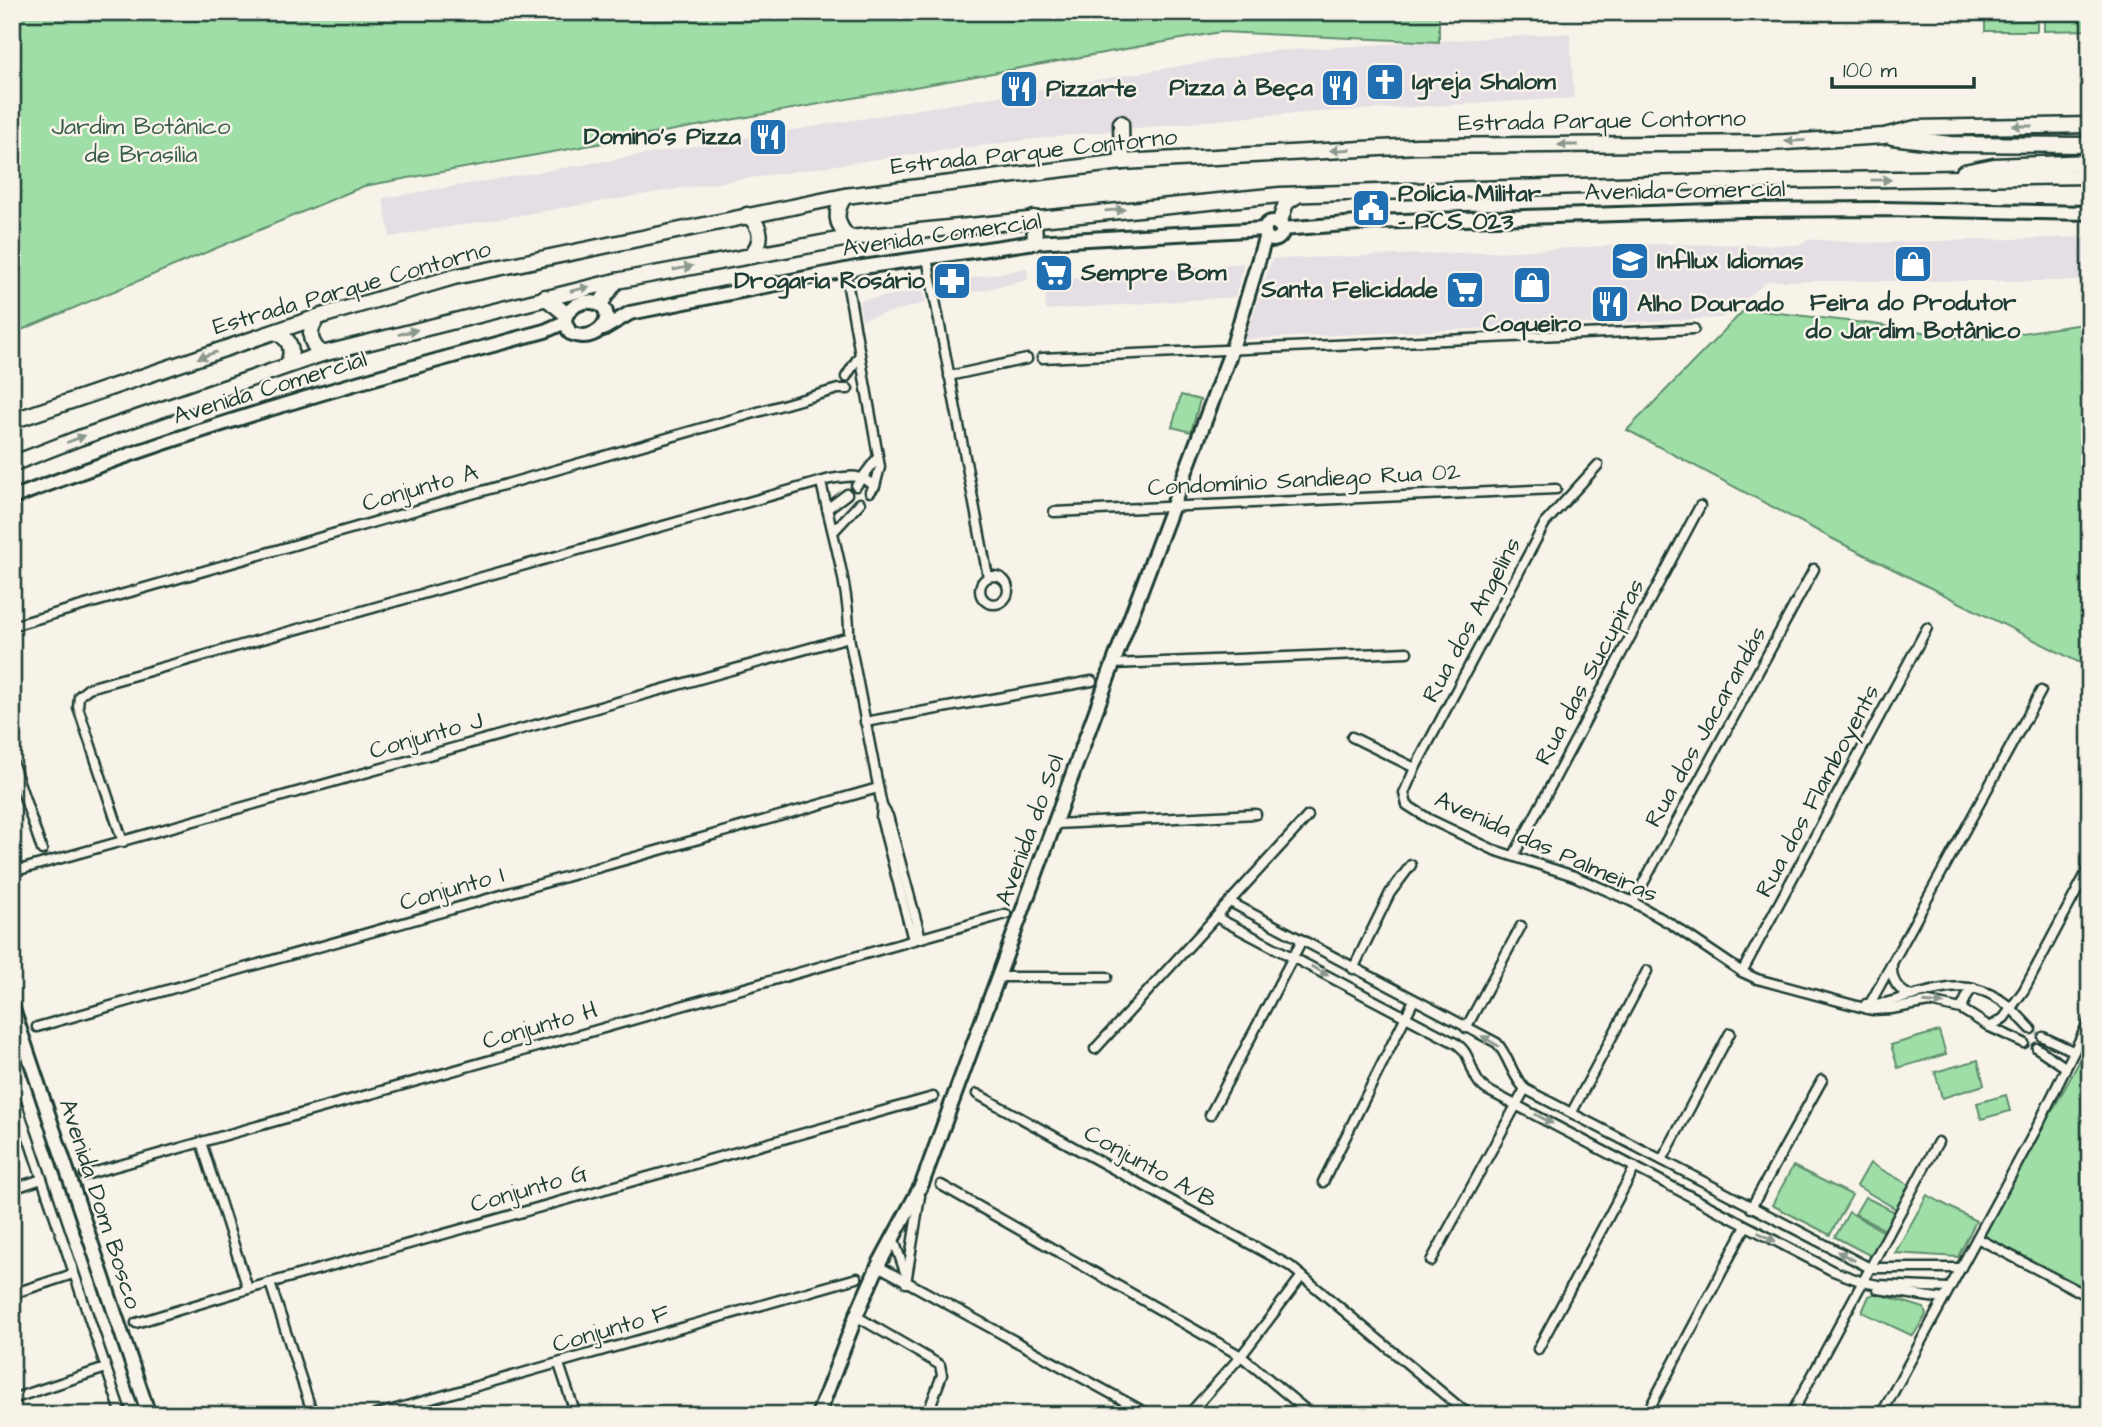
<svg xmlns="http://www.w3.org/2000/svg" width="2102" height="1427" viewBox="0 0 2102 1427" font-family="'Architects Daughter',sans-serif">
  <style>
    .built { fill: #e5dee4 }
    .green { fill: #9fdea7; stroke: #5f8e6e; stroke-width: 2 }
    .lines { fill: none; stroke-linecap: round; stroke-linejoin: round }
    .street-casing { stroke: #1f3d34; stroke-width: 13 }
    .secondary-casing { stroke: #1f3d34; stroke-width: 18 }
    .highway-casing { stroke: #1f3d34; stroke-width: 19 }
    .street { stroke: #f7f3e8; stroke-width: 8 }
    .secondary { stroke: #f7f3e8; stroke-width: 12 }
    .highway { stroke: #f7f3e8; stroke-width: 14 }
    .oneway { fill: #8b988e }
    .labels { text-anchor: middle; dominant-baseline: central; stroke-width: 5; stroke-linejoin: round; paint-order: stroke }
    .poi-label { font-size: 24px; font-weight: bold; fill: #1f3d34; stroke: #f7f3e8; text-anchor: start }
    .street-label { font-size: 24px; fill: #1f3d34; stroke: #f7f3e8 }
    .park-label { font-size: 24px; fill: #395d4b; stroke: #f7f3e8 }
  </style>
  <rect width="100%" height="100%" fill="#f7f3e8"/>
  <filter id="ink" filterUnits="userSpaceOnUse"><feTurbulence type="fractalNoise" baseFrequency=".0143" numOctaves="2"/><feDisplacementMap in="SourceGraphic" scale="14" xChannelSelector="R" yChannelSelector="G"/><feConvolveMatrix kernelMatrix="1 2 1 2 8 2 1 2 1" color-interpolation-filters="sRGB"/></filter>
  <g filter="url(#ink)">
    <!-- built -->
    <g class="built">
      <path d="M1570,33l4,65 -306,17 -218,22 -180,23 -193,29 -287,48 -7,-39 887,-147z"/>
      <path d="M2090,237v44h-322l-46,37 -477,21 27,-80 245,-8 125,-7 156,1 10,-6 54,4z"/>
      <path d="M1244,263l-9,34 -189,13 -1,-29z"/>
      <path d="M1027,268l1,12 -82,18 -2,-15z"/>
      <path d="M923,290l3,13 -64,16 -3,-18z"/>
    </g>
    <!-- green -->
    <g class="green">
      <path d="M12,12h1427v30l-219,-10 -856,154 -352,148z"/>
      <rect x="1985" y="12" width="52" height="19"/>
      <path d="M2044,12h46v18l-46,1z"/>
      <path d="M1745,309l128,15 100,16 117,-17v345l-257,-129 -206,-109z"/>
      <path d="M1181,395l19,5 -9,32 -19,-5z"/>
      <path d="M1939,1031l7,23 -48,14 -7,-23z"/>
      <path d="M2090,1042v253l-108,-56z"/>
      <path d="M1978,1060l6,25 -42,13 -7,-26z"/>
      <path d="M2006,1095l4,16 -29,8 -4,-16z"/>
      <path d="M1870,1163l41,23 -13,24 -41,-24z"/>
      <path d="M1793,1166l59,29 -22,40 -58,-30z"/>
      <path d="M1927,1195l49,26 -18,36 -63,-4z"/>
      <path d="M1865,1197l32,16 -10,18 -32,-17z"/>
      <path d="M1849,1212l37,21 -13,24 -38,-20z"/>
      <path d="M1876,1293l48,15 2,7 -13,21 -51,-24 7,-16z"/>
    </g>
    <g class="lines">
      <!-- street casing -->
      <g class="street-casing">
        <g id="street">
          <path d="M927,258l61,319"/>
          <path d="M845,270l35,197 -5,19 -5,6"/>
          <path d="M1042,358l652,-29"/>
          <path d="M949,376l78,-17"/>
          <path d="M846,377l13,-21"/>
          <path d="M1598,465l-53,58 -130,245 -11,25 3,12 22,14 65,31 80,26 59,26 38,22 71,48 15,7 115,31 19,-1 38,-7 32,7"/>
          <path d="M821,482c10,48 29,107 28,155l33,169 -1,12 32,122"/>
          <path d="M856,486l22,-29"/>
          <path d="M827,509l20,-15"/>
          <path d="M1054,512l502,-23"/>
          <path d="M833,532l27,-29"/>
          <circle cx="994" cy="590" r="14"/>
          <path d="M12,626l826,-237h10"/>
          <path d="M1113,664l294,-12"/>
          <path d="M865,722l227,-41"/>
          <path d="M1352,737l63,31"/>
          <path d="M12,761l30,89"/>
          <path d="M882,806l6,10 33,122"/>
          <path d="M1056,824l200,-10"/>
          <path d="M123,842l-45,-135 1,-11 10,-8 741,-209c20,-3 28,-6 45,7"/>
          <path d="M1514,855l186,-349"/>
          <path d="M12,872l837,-235"/>
          <path d="M1230,902l267,141c12,14 15,33 28,46l345,179h90"/>
          <path d="M1633,902l181,-333"/>
          <path d="M1216,917l241,127c17,12 12,35 30,46l346,181 30,11 15,3 71,3"/>
          <path d="M1892,965c-1,15 5,25 19,31 39,-10 67,-17 100,12l-7,10 -14,9 -29,-18 7,-15 6,-6"/>
          <path d="M1353,969l37,-76 21,-28"/>
          <path d="M1742,972l185,-344"/>
          <path d="M997,977h110"/>
          <path d="M1866,1004l19,-1 26,-7"/>
          <path d="M1867,1009l174,-318"/>
          <path d="M37,1027l841,-239"/>
          <path d="M1990,1027l34,16"/>
          <path d="M1466,1028l55,-102"/>
          <path d="M2031,1029l-20,-21 13,-18 66,-124"/>
          <path d="M2043,1037l30,14"/>
          <path d="M2037,1048l28,19"/>
          <path d="M1095,1049l213,-233"/>
          <path d="M12,1090l110,325"/>
          <path d="M977,1094l313,172 179,149"/>
          <path d="M1572,1112l75,-141"/>
          <path d="M1210,1115l92,-175"/>
          <path d="M201,1142l47,147"/>
          <path d="M1662,1160l68,-127"/>
          <path d="M85,1175l921,-261"/>
          <path d="M1323,1182l91,-182"/>
          <path d="M941,1185l300,171 71,59"/>
          <path d="M12,1189l30,-10"/>
          <path d="M1751,1208l71,-128"/>
          <path d="M893,1237l12,35"/>
          <path d="M1977,1238l113,59"/>
          <path d="M1431,1261l94,-172"/>
          <path d="M878,1266l272,149"/>
          <path d="M270,1283l43,132"/>
          <path d="M906,1283l14,-87"/>
          <path d="M1878,1289l65,10"/>
          <path d="M12,1294l61,-20"/>
          <path d="M856,1316l84,49 2,10 -15,40"/>
          <path d="M136,1323l112,-34 685,-192"/>
          <path d="M1538,1349l97,-182"/>
          <path d="M559,1364l17,51"/>
          <path d="M12,1399l94,-31"/>
          <path d="M375,1415l482,-137"/>
          <path d="M1188,1415l53,-59 61,-80"/>
          <path d="M1646,1415l100,-189"/>
          <path d="M1791,1415l147,-273"/>
          <path d="M1881,1415l154,-284 55,-112"/>
        </g>
      </g>
      <!-- secondary casing -->
      <g class="secondary-casing">
        <g id="secondary">
          <circle cx="1273" cy="231" r="9"/>
          <path d="M1282,229l89,-7 373,-12 140,-1 206,4"/>
          <path d="M584,302c40,-3 21,46 -14,31l-5,-11 1,-8 10,-9z"/>
          <path d="M603,329l27,-16 226,-45 179,-26 230,-13"/>
          <path d="M12,498c174,-68 353,-119 533,-167l20,-9"/>
          <path d="M12,1006l137,409"/>
          <path d="M818,1415l38,-99 22,-50 44,-82 191,-520 119,-315 34,-114"/>
        </g>
      </g>
      <!-- highway casing -->
      <g class="highway-casing">
        <g id="highway">
          <path d="M1121,123l1,39"/>
          <path d="M1892,137l58,7 140,1"/>
          <path d="M1964,172l30,-6 96,-4"/>
          <path d="M845,196c-11,15 -10,28 4,42"/>
          <path d="M747,215c15,11 17,26 4,40"/>
          <path d="M1034,218l1,24"/>
          <path d="M1279,224l7,-21 13,-9"/>
          <path d="M545,297l21,17"/>
          <path d="M600,304l16,-23"/>
          <path d="M318,317c-11,14 -9,26 4,37"/>
          <path d="M275,332c15,6 19,17 13,32"/>
          <path d="M12,421l306,-104 136,-40 391,-81 277,-34 295,-16 352,-3 115,-7 32,-8 174,-3"/>
          <path d="M12,464l67,-26 243,-84 294,-73 233,-43 431,-43 432,-13 378,-6"/>
        </g>
      </g>
      <!-- street -->
      <use href="#street" class="street"/>
      <!-- secondary -->
      <use href="#secondary" class="secondary"/>
      <!-- highway -->
      <use href="#highway" class="highway"/>
    </g>
    <!-- one-way arrows -->
    <defs><path id="oneway-solid" d="M-6-.8H1V-3.2L6.5 0L1 3.2V.8H-6Z" transform="scale(1.75)"/></defs>
    <g class="oneway">
      <use href="#oneway-solid" transform="translate(2022 126) rotate(180)"/>
      <use href="#oneway-solid" transform="translate(1795 141) rotate(177)"/>
      <use href="#oneway-solid" transform="translate(1568 145) rotate(180)"/>
      <use href="#oneway-solid" transform="translate(1340 150) rotate(177)"/>
      <use href="#oneway-solid" transform="translate(1881 180) rotate(-1)"/>
      <use href="#oneway-solid" transform="translate(1115 210) rotate(-5)"/>
      <use href="#oneway-solid" transform="translate(683 268) rotate(-11)"/>
      <use href="#oneway-solid" transform="translate(580 289) rotate(-13)"/>
      <use href="#oneway-solid" transform="translate(408 332) rotate(-14)"/>
      <use href="#oneway-solid" transform="translate(207 355) rotate(161)"/>
      <use href="#oneway-solid" transform="translate(76 439) rotate(-21)"/>
      <use href="#oneway-solid" transform="translate(1320 971) rotate(28)"/>
      <use href="#oneway-solid" transform="translate(1934 1003) rotate(4)"/>
      <use href="#oneway-solid" transform="translate(1490 1041) rotate(-149)"/>
      <use href="#oneway-solid" transform="translate(1544 1119) rotate(28)"/>
      <use href="#oneway-solid" transform="translate(1767 1237) rotate(27)"/>
      <use href="#oneway-solid" transform="translate(1846 1256) rotate(-153)"/>
    </g>
  </g>
  <!-- icons -->
  <defs>
    <g id="church-square" transform="scale(2.0125)"><rect x="-9" y="-9" width="18" height="18" rx="4" fill="#1f6fb2" stroke="#f7f3e8"/><path d="M-1.2-6h2.4v3.5h3.3v2.4h-3.3V6h-2.4V-.1h-3.3v-2.4h3.3Z" fill="#fff"/></g>
    <g id="restaurant-square" transform="scale(2.0125)"><rect x="-9" y="-9" width="18" height="18" rx="4" fill="#1f6fb2" stroke="#f7f3e8"/><path d="M-5-6h1v4h1v-4h1v4h1v-4h1v5L-1.5 .5V6h-2V.5L-5-1ZM5-6V6H3V1.5H1.5Q1.5-4 5-6Z" fill="#fff"/></g>
    <g id="civic-square" transform="scale(2.0125)"><rect x="-9" y="-9" width="18" height="18" rx="4" fill="#1f6fb2" stroke="#f7f3e8"/><path d="M-.6-6.5H3V-4.5H.6V-3L4-1V1h2V6H-6V1h2V-1L-.6-3ZM-1.2 2.5V6h2.4V2.5Z" fill="#fff"/></g>
    <g id="school-square" transform="scale(2.0125)"><rect x="-9" y="-9" width="18" height="18" rx="4" fill="#1f6fb2" stroke="#f7f3e8"/><path d="M0-5L7-2L0 1L-7-2ZM-4 1L0 2.5L4 1V4Q0 6-4 4Z" fill="#fff"/></g>
    <g id="shop-square" transform="scale(2.0125)"><rect x="-9" y="-9" width="18" height="18" rx="4" fill="#1f6fb2" stroke="#f7f3e8"/><path d="M-5-2.5h2.3a2.7 3.5 0 0 1 5.4 0H5L5.5 6h-11ZM-1.5-2.5h3a1.5 2.3 0 0 0-3 0Z" fill="#fff"/></g>
    <g id="supermarket-square" transform="scale(2.0125)"><rect x="-9" y="-9" width="18" height="18" rx="4" fill="#1f6fb2" stroke="#f7f3e8"/><path d="M-6-5.5h2.5l.6 2H6L4.5 2H-2.5L-4.4-4H-6ZM-1.5 3.2a1.3 1.3 0 1 0 .1 0ZM3 3.2a1.3 1.3 0 1 0 .1 0Z" fill="#fff"/></g>
    <g id="pharmacy-square" transform="scale(2.0125)"><rect x="-9" y="-9" width="18" height="18" rx="4" fill="#1f6fb2" stroke="#f7f3e8"/><path d="M-2-6h4v4h4v4h-4v4h-4v-4h-4v-4h4Z" fill="#fff"/></g>
  </defs>
  <g fill-rule="evenodd">
    <use href="#church-square" x="1385" y="82"/>
    <use href="#restaurant-square" x="1340" y="88"/>
    <use href="#restaurant-square" x="1019" y="89"/>
    <use href="#restaurant-square" x="768" y="137"/>
    <use href="#civic-square" x="1371" y="208"/>
    <use href="#school-square" x="1630" y="261"/>
    <use href="#shop-square" x="1913" y="264"/>
    <use href="#supermarket-square" x="1054" y="273"/>
    <use href="#pharmacy-square" x="952" y="281"/>
    <use href="#shop-square" x="1532" y="285"/>
    <use href="#supermarket-square" x="1465" y="290"/>
    <use href="#restaurant-square" x="1610" y="304"/>
  </g>
  <g class="labels">
    <!-- poi labels -->
    <g class="poi-label">
      <text x="1412" y="82">Igreja Shalom</text>
      <text x="1313" y="88" text-anchor="end">Pizza à Beça</text>
      <text x="1046" y="89">Pizzarte</text>
      <text x="741" y="137" text-anchor="end">Domino's Pizza</text>
      <text x="1398" y="194">Polícia Militar<tspan x="1398" dy="28">- PCS 023</tspan></text>
      <text x="1657" y="261">Infllux Idiomas</text>
      <text x="1081" y="273">Sempre Bom</text>
      <text x="925" y="281" text-anchor="end">Drogaria Rosário</text>
      <text x="1438" y="290" text-anchor="end">Santa Felicidade</text>
      <text x="1913" y="303" text-anchor="middle">Feira do Produtor<tspan x="1913" dy="28">do Jardim Botânico</tspan></text>
      <text x="1637" y="304">Alho Dourado</text>
      <text x="1532" y="324" text-anchor="middle">Coqueiro</text>
    </g>
    <!-- street labels -->
    <g class="street-label">
      <text transform="translate(1602 121) rotate(-1)">Estrada Parque Contorno</text>
      <text transform="translate(1034 152) rotate(-6)">Estrada Parque Contorno</text>
      <text transform="translate(1685 191) rotate(-1)">Avenida Comercial</text>
      <text transform="translate(942 235) rotate(-8)">Avenida Comercial</text>
      <text transform="translate(352 288) rotate(-16)">Estrada Parque Contorno</text>
      <text transform="translate(270 388) rotate(-17)">Avenida Comercial</text>
      <text transform="translate(1304 480) rotate(-3)">Condomínio Sandiego Rua 02</text>
      <text transform="translate(420 488) rotate(-16)">Conjunto A</text>
      <text transform="translate(1472 620) rotate(-62)">Rua dos Angelins</text>
      <text transform="translate(1590 672) rotate(-62)">Rua das Sucupiras</text>
      <text transform="translate(1706 727) rotate(-61)">Rua dos Jacarandás</text>
      <text transform="translate(426 736) rotate(-16)">Conjunto J</text>
      <text transform="translate(1818 791) rotate(-62)">Rua dos Flamboyents</text>
      <text transform="translate(1030 830) rotate(-70)">Avenida do Sol</text>
      <text transform="translate(1546 847) rotate(24)">Avenida das Palmeiras</text>
      <text transform="translate(452 889) rotate(-16)">Conjunto I</text>
      <text transform="translate(540 1026) rotate(-16)">Conjunto H</text>
      <text transform="translate(1150 1167) rotate(29)">Conjunto A/B</text>
      <text transform="translate(529 1189) rotate(-16)">Conjunto G</text>
      <text transform="translate(100 1204) rotate(72)">Avenida Dom Bosco</text>
      <text transform="translate(611 1329) rotate(-16)">Conjunto F</text>
    </g>
    <!-- park labels -->
    <g class="park-label">
      <text x="141" y="127">Jardim Botânico<tspan x="141" dy="28">de Brasília</tspan></text>
    </g>
  </g>
  <!-- margin -->
  <rect width="2102" height="1427" fill="none" stroke="#f7f3e8" stroke-width="42"/>
  <rect x="21" y="21" width="2060" height="1385" fill="none" stroke="#1f3d34" stroke-width="2.5" filter="url(#ink)"/>
  <!-- scale -->
  <path d="M1832 77v10h142v-10" fill="none" stroke="#1f3d34" stroke-width="3.5"/>
  <text x="1843" y="77" font-size="21" fill="#1f3d34" stroke="#f7f3e8" stroke-width="5" paint-order="stroke">100 m</text>
</svg>
